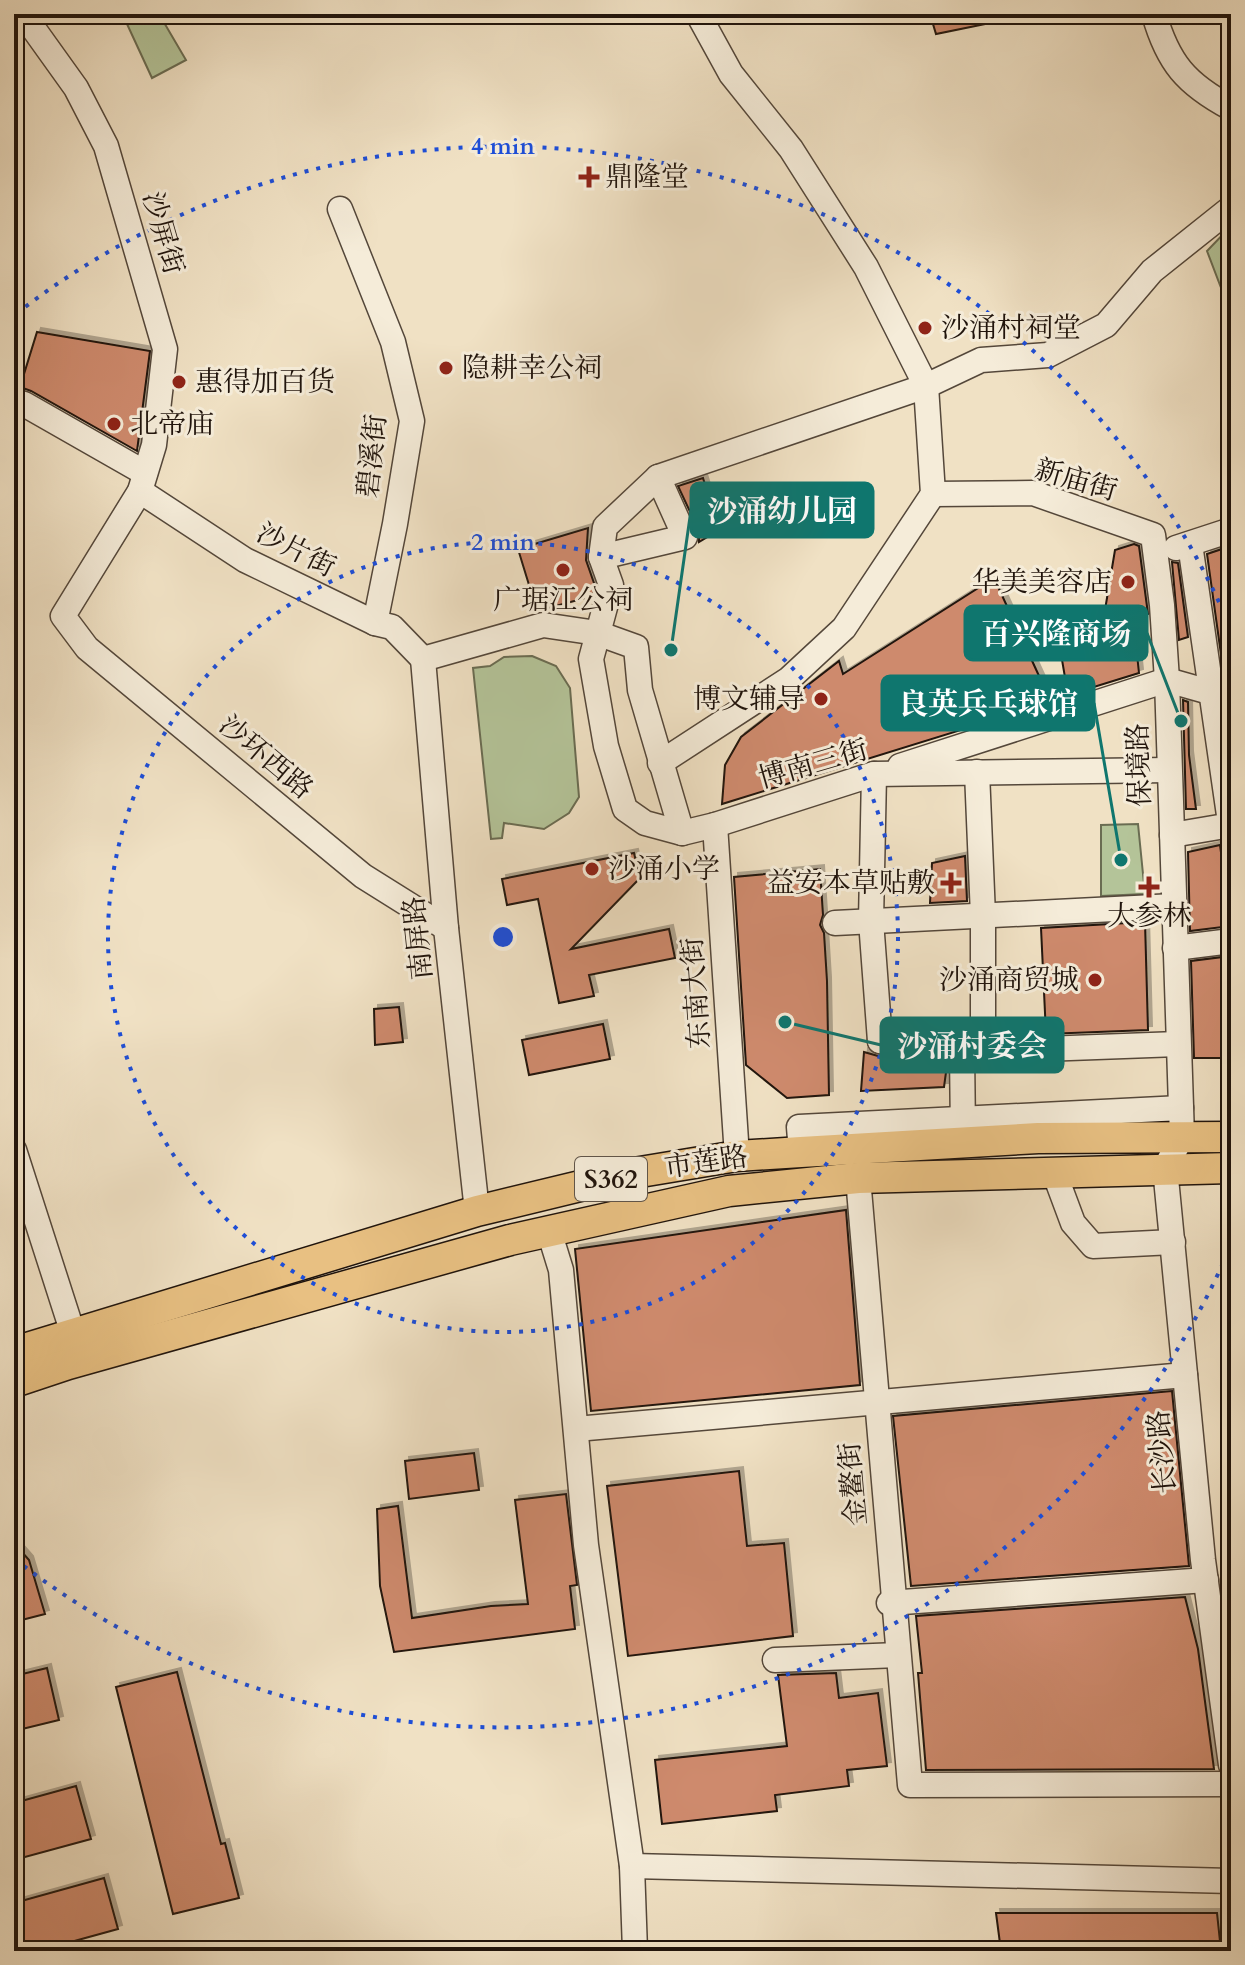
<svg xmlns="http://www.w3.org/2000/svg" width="1245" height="1965" viewBox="0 0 1245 1965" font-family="Cardo,'Noto Serif SC',serif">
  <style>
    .green { fill: #b4c499; stroke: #6a6c52; stroke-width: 2 }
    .building { fill: #ce8a6d; stroke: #20140c; stroke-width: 2; filter: url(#shadow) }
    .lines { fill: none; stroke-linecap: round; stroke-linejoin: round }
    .minor-casing { stroke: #54473a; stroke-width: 27 }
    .major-casing { stroke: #20140c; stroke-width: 33 }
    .minor { stroke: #f5ecd9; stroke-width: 24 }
    .major { stroke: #e8c082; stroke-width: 30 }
    .ring { fill: none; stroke: #1d4ed8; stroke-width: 4; stroke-dasharray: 4 8 }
    .poi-dot { fill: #8f2418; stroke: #f5ecd9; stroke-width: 3 }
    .labels { text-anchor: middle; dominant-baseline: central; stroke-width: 6; stroke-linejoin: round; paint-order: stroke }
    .shield { fill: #f5ecd9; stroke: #60554a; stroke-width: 2 }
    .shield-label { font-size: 26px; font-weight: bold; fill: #20140c }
    .poi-label { font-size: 28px; fill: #20140c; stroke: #f5ecd9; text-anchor: start }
    .street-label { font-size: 28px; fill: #20140c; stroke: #f5ecd9 }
    .centre { fill: #1d4ed8; stroke: #f5ecd9; stroke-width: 4 }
    .ring-label { font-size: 24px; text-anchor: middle; font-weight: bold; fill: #1d4ed8; stroke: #f5ecd9; stroke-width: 6; stroke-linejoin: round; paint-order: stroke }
    .leader { fill: none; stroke: #0f766e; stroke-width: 3 }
    .callout-dot { fill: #0f766e; stroke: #f5ecd9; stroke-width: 3 }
    .callout { fill: #0f766e; stroke: #0f766e; stroke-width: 3 }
    .callout-label { font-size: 30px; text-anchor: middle; font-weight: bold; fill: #fff }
  </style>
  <defs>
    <filter id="shadow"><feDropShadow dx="4" dy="-4" stdDeviation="0" flood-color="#0004"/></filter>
  </defs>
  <rect width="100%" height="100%" fill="#f0e1c4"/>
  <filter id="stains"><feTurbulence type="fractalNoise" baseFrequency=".0025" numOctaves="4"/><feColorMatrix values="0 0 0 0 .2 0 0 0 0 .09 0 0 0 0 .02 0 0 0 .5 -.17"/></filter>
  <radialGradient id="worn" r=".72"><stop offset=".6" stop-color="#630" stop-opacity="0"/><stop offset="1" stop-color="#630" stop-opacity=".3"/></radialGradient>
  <!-- green -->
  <g class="green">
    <path d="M151,14h8l27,46 -34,18 -25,-54z"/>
    <path d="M1231,226v66l-8,1 -16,-42z"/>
    <path d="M532,656l24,10 14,22 9,109 -10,16 -25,16 -40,-6 -2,15 -11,1 -18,-171 17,-2 14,-9z"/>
    <path d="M1138,824l7,70 -44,2v-71z"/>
  </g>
  <!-- building -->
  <g class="building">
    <path d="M930,14h74l1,6 -69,14z"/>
    <path d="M37,332l113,19 -13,100 -106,-60 -11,-4z"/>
    <path d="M703,478l16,52 -20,12v-11l-21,-45z"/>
    <path d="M588,528l-2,32 9,26 -2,10 -56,15 -19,-62z"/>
    <path d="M1134,544l5,2 9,68 -15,4 6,55 -71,22 -7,-41 39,-14 15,-90z"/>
    <path d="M1231,546v129l-7,1 -17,-122z"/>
    <path d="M1172,562l6,1 10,74 -9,3z"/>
    <path d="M994,578l57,124 -329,102 3,-39 16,-28 98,-76 4,13z"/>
    <path d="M1183,700l5,2 1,53 7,54h-10z"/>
    <path d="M1220,845l11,81 -41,5 -2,-79z"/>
    <path d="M634,853l6,25 -69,71 98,-20 6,29 -86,17 5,21 -35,7 -21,-104 -31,6 -5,-26z"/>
    <path d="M965,856l2,45 -37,2 2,-40z"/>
    <path d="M820,869l3,46 -3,10 4,8 3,48 2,114 -42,3 -41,-33 -12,-188z"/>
    <path d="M1145,922l3,108 -102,4 -5,-106z"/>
    <path d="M1231,956v102h-37l-3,-97z"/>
    <path d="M399,1007l4,35 -28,3 -1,-36z"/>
    <path d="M603,1024l7,35 -81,16 -7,-35z"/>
    <path d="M864,1052l14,4 69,9 -3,22 -83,4z"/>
    <path d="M846,1210l14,175 -269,26 -16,-162z"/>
    <path d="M1172,1391l17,175 -278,20 -18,-170z"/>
    <path d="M474,1453l5,37 -70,9 -4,-38z"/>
    <path d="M739,1471l8,75 37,-3 9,93 -165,20 -21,-170z"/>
    <path d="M566,1494l11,91 -7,1 5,43 -181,23 -14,-66 -3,-77 21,-3 14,112 79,-12 37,-2 -13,-104z"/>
    <path d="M14,1543l15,17 16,54 -31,8z"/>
    <path d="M1185,1597l13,52 16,120 -288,1 -8,-97h4l-6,-57z"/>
    <path d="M47,1668l12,52 -45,11v-55z"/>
    <path d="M177,1672l44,172 4,-1 14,55 -66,16 -57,-227z"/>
    <path d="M836,1673l3,25 39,-5 9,73 -40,4 2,16 -74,9 2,16 -115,13 -7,-64 132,-14 -9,-71z"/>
    <path d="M76,1786l15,53 -77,21v-57z"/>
    <path d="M104,1878l14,51 -80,22h-24v-48z"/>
    <path d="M996,1913h221l4,38h-220z"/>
  </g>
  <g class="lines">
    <!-- minor casing -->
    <g class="minor-casing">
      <g id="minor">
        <path d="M23,14l53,74 30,58 59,203 -11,96 -14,46 -77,125 24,32 276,228 83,52"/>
        <path d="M1154,14c14,49 32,70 77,94"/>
        <path d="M340,209l53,133 19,79 -17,103 -20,99"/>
        <path d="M14,401l10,3 121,69"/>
        <path d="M140,491l105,69 130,63 17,4 31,32"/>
        <path d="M933,494l100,-1 120,42 9,70 5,75 15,457 -17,31 38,392 28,205"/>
        <path d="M1190,544l41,285"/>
        <path d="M1176,548l55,-18"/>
        <path d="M601,557l84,-20 -27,-60"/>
        <path d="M423,659l23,269 31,283"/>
        <path d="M423,659l120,-34 54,8 39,14 4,43 42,143"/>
        <path d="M660,763l129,-84 55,-51 89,-134 -7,-108 -60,-119 -75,-118 -60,-75 -33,-60"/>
        <path d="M900,766l267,-86 46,13 18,-3"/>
        <path d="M1169,770l-295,4 -159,51 -33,8 -37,-10 -20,-14 -19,-63 -15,-87 20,-74 -10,-28 4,-30 53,-50 268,-91 55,-26 67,-5 58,-30 46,-54 79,-63"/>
        <path d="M977,772l6,144v136"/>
        <path d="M874,774l-3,147 9,120"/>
        <path d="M715,825l22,331"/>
        <path d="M1172,835l59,-10"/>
        <path d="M835,923l339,-17"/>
        <path d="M1175,948l56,-7"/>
        <path d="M880,1041l82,11 216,-8"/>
        <path d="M962,1052l1,82"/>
        <path d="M14,1150l64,199"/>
        <path d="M801,1152l-2,-25 382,-19"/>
        <path d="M1054,1172l19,51 20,23 80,-4"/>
        <path d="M858,1178l52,607 321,-1"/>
        <path d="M549,1231l12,39 25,275 46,321 3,85"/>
        <path d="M576,1429l609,-54"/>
        <path d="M889,1603l317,-23"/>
        <path d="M775,1660l123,-5"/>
        <path d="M632,1866l599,15"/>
      </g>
    </g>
    <!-- major casing -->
    <g class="major-casing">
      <g id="major">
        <path d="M14,1352l463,-141 157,-38 103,-17 64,-4 237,-14 193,-1"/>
        <path d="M14,1382l54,-18 442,-124 219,-49 129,-13 373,-10"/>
      </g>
    </g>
    <!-- minor -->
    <use href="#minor" class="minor"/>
    <!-- major -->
    <use href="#major" class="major"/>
  </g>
  <!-- distance rings -->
  <g class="ring">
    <circle cx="503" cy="937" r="395"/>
    <path d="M1228 1252A791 791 0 0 1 16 1560M16 314A791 791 0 0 1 1228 622"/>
  </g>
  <!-- markers -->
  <g class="poi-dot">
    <path d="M585 165h8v8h8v8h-8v8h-8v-8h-8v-8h8z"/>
    <circle cx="925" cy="328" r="8"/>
    <circle cx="446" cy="368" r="8"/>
    <circle cx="179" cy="382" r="8"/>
    <circle cx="114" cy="424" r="8"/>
    <circle cx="563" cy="570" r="8"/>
    <circle cx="1128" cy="582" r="8"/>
    <circle cx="821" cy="699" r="8"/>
    <circle cx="592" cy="869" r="8"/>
    <path d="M947 871h8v8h8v8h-8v8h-8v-8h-8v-8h8z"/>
    <path d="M1145 875h8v8h8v8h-8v8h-8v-8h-8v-8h8z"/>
    <circle cx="1095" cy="980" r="8"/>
  </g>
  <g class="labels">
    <!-- shield labels -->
    <rect class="shield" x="575" y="1157" width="72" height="44" rx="6"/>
    <g class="shield-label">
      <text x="611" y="1179">S362</text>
    </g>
    <!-- poi labels -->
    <g class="poi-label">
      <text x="605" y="177">鼎隆堂</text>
      <text x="941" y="328">沙涌村祠堂</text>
      <text x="462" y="368">隐耕幸公祠</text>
      <text x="195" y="382">惠得加百货</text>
      <text x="130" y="424">北帝庙</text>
      <text x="1112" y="582" text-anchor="end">华美美容店</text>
      <text x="563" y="600" text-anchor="middle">广琚江公祠</text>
      <text x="805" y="699" text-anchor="end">博文辅导</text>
      <text x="608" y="869">沙涌小学</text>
      <text x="935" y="883" text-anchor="end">益安本草贴敷</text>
      <text x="1149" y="916" text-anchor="middle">大参林</text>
      <text x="1079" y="980" text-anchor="end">沙涌商贸城</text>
    </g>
    <!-- street labels -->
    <g class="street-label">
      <text transform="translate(163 233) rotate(74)">沙屏街</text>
      <text transform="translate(372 456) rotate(-84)">碧溪街</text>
      <text transform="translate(1076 480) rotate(16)">新庙街</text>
      <text transform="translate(296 550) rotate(27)">沙片街</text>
      <text transform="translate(266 757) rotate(40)">沙环西路</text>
      <text transform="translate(813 764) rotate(-16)">博南三街</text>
      <text transform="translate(1139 765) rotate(-92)">保境路</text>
      <text transform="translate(418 938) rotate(-96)">南屏路</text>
      <text transform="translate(696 993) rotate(-94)">东南大街</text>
      <text transform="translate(706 1162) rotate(-8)">市莲路</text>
      <text transform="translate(1162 1452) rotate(-95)">长沙路</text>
      <text transform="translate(853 1484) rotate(-95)">金鳌街</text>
    </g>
  </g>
  <circle cx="503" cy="937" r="12" class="centre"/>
  <g class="ring-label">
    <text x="503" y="154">4 min</text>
    <text x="503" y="550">2 min</text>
  </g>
  <!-- callouts -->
  <path class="leader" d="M671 650L691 510M1181 721L1147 633M1121 860L1094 703M785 1022L881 1045"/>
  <g class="callout-dot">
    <circle cx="671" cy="650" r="8"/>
    <circle cx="1181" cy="721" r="8"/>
    <circle cx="1121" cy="860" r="8"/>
    <circle cx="785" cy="1022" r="8"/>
  </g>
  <g class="callout">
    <rect x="691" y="483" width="182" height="54" rx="8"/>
    <rect x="965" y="606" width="182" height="54" rx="8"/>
    <rect x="882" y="676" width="212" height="54" rx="8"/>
    <rect x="881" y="1018" width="182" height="54" rx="8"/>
  </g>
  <g class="callout-label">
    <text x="782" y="521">沙涌幼儿园</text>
    <text x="1056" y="644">百兴隆商场</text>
    <text x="988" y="714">良英兵乓球馆</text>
    <text x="972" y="1056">沙涌村委会</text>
  </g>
  <!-- margin -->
  <rect width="1245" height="1965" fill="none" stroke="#f0e1c4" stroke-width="48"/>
  <rect x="16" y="16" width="1213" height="1933" fill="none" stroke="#20140c" stroke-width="4"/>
  <rect x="24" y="24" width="1197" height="1917" fill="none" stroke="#20140c" stroke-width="2"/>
  <rect width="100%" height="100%" filter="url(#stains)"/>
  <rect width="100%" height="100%" fill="url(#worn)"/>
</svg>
